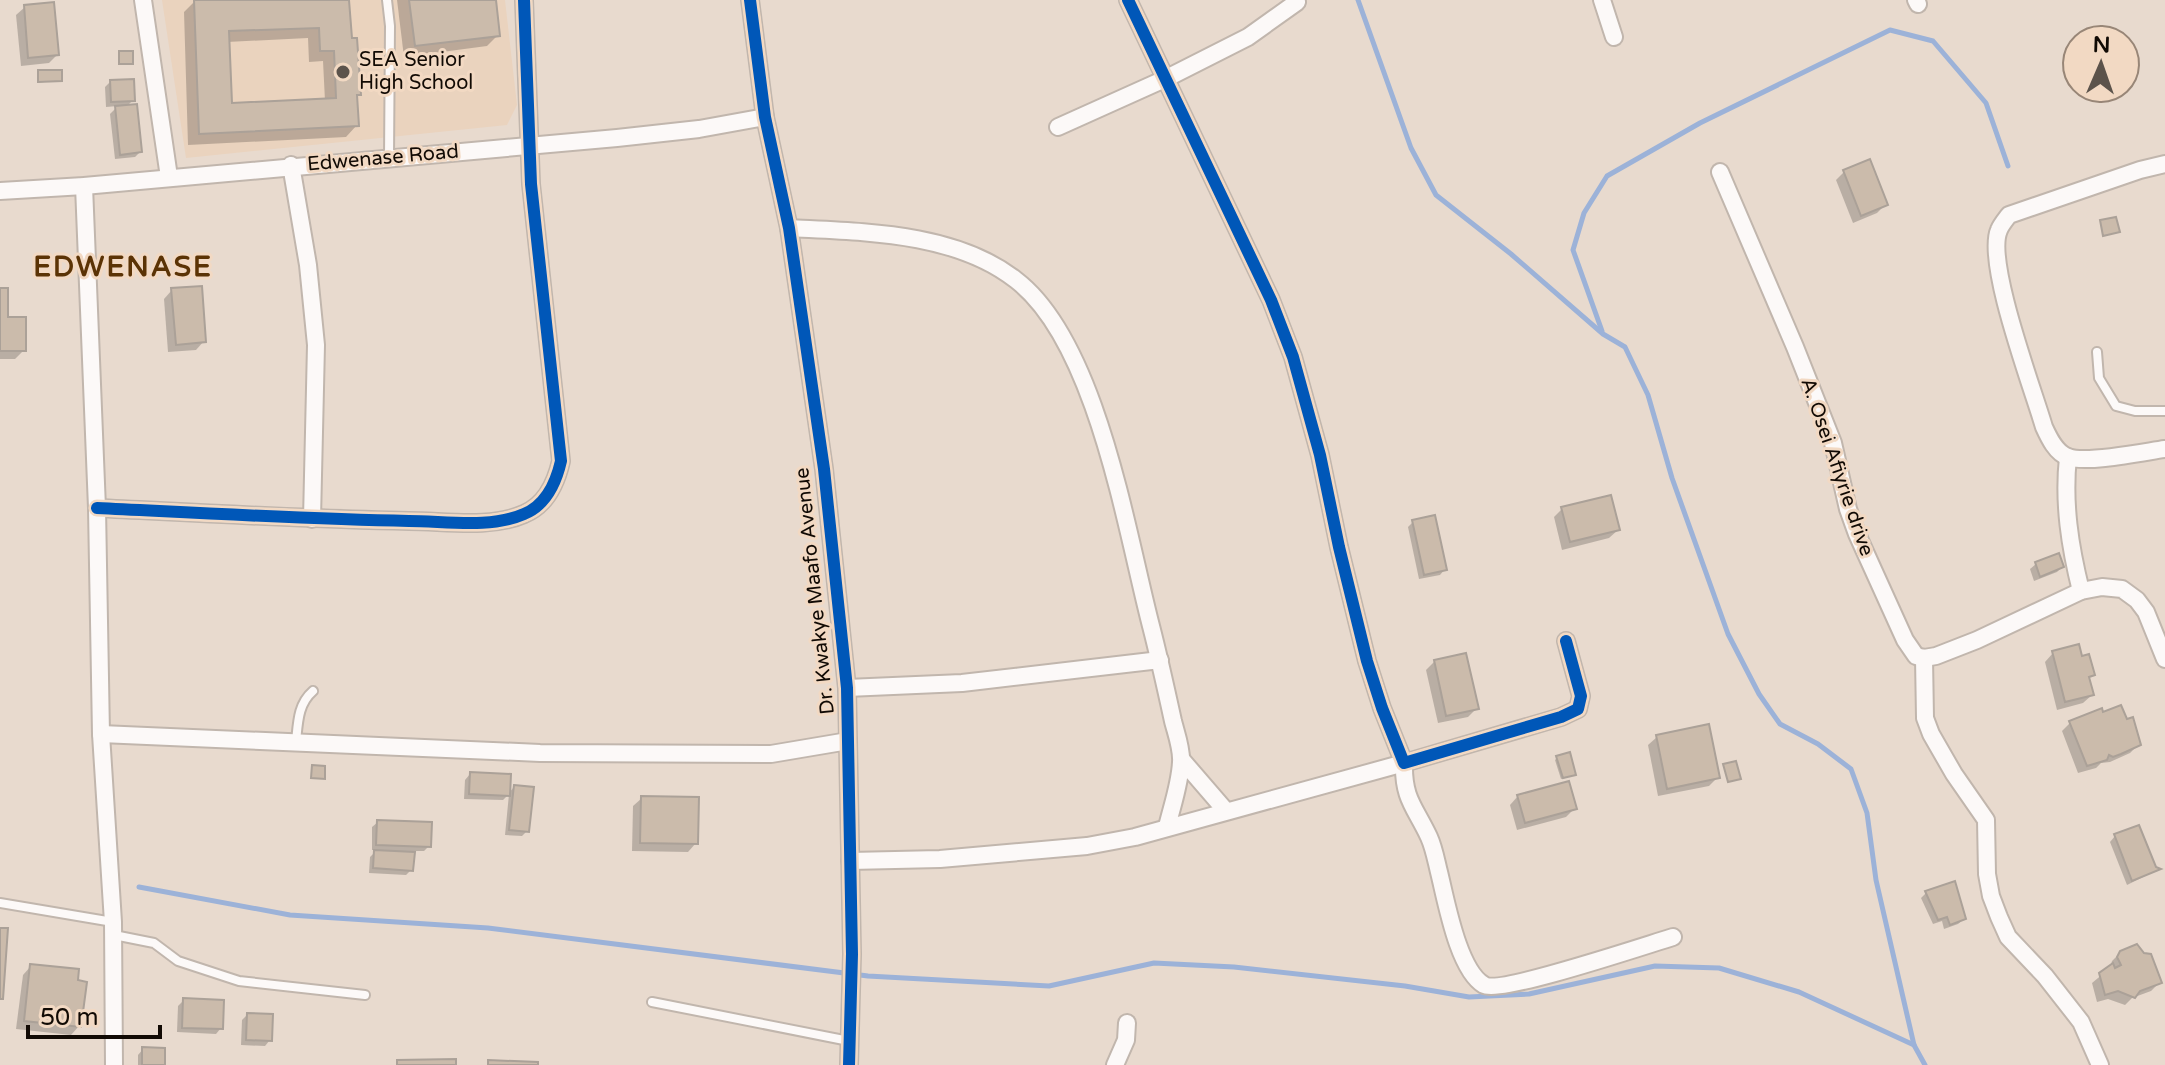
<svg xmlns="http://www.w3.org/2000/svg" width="2165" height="1065" viewBox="0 0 2165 1065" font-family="'Varela Round',sans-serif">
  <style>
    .built { fill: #ead3be }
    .shadow { fill: #0003; fill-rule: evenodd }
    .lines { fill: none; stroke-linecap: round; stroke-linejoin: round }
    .stream { stroke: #9cb2d8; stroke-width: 5 }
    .building { fill: #cbbbab; stroke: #aba198; stroke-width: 2; fill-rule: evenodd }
    .lane-casing { stroke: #c1b6ad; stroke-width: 12 }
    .street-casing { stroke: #c1b6ad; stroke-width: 20 }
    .lane { stroke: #fcf9f8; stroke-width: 8 }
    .street { stroke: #fcf9f8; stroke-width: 16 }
    .cycleway-casing { stroke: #f2d9c3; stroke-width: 17 }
    .cycleway { stroke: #0057b8; stroke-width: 12 }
    .poi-dot { fill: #5c534b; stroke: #f2d9c3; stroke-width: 3 }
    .labels { text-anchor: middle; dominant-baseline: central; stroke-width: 6; stroke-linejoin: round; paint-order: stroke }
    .poi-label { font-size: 20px; fill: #110a04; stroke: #f2d9c3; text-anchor: start }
    .street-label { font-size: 20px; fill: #110a04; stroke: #f2d9c3 }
    .district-label { font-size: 28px; font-weight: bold; letter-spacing: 2px; fill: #5b3305; stroke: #f2d9c3 }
  </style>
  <rect width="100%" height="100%" fill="#e8dace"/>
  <!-- built -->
  <path class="built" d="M162,0h343l12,105 -10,20 -321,33z"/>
  <!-- shadow -->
  <g class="shadow">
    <path d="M347,0l12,94 -4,4 2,27 -11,12 -158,8 -4,-133 11,-11zM308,38l1,24 14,-1 2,40 -95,4 -3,-63z"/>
    <path d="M397,0h97l4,35 -11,11 -83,11z"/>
    <path d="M25,7l32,48 -8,8 -28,3 -5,-51z"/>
    <path d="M39,72l21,8 -23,3z"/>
    <path d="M110,82l23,18 -7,7 14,45 -5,5 -20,2 -5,-45 8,-8 -12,1 -1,-20z"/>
    <path d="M1845,171l41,33 -9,9 -24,10 -17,-43z"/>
    <path d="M0,290l6,29 18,31 -9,9h-15z"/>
    <path d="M172,290l32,51 -8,9 -28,2 -4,-53z"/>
    <path d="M1562,509l56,21 -9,8 -47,12 -8,-33z"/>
    <path d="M1413,522l32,47 -5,6 -21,4 -11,-52z"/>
    <path d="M2058,556l4,11 -5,5 -23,9 -4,-12 6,-5z"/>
    <path d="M2053,653l28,5 12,16 -5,5 4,16 -9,8 -26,7 -12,-48z"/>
    <path d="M1435,661l42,47 -9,9 -30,6 -12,-53z"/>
    <path d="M2070,723l69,21 -9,9 -20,9 -9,1 -5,5 -18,5 -16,-42z"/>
    <path d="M1657,737l61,40 -9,9 -51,10 -10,-51z"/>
    <path d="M1557,758l17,16 -2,2 -11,3 -6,-19z"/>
    <path d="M470,774l38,20 6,-7 13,44 -5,5 -17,-1 4,-41 -6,6 -39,-1 1,-19z"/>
    <path d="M1518,796l57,12 -9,9 -49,13 -7,-25z"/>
    <path d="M642,798l54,45 -8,9 -56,-1 1,-45z"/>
    <path d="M378,822l51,24 -5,5h-11l-2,19 -5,5 -37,-2 1,-16 7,-7h-5v-23z"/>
    <path d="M2115,836l42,34 -30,15 -17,-43z"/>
    <path d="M1954,884l10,35 -6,5 -14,5 -2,-8 -9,3 -12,-26 5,-5z"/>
    <path d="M2121,952l22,3 17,27 -9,9 -19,7 -7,7 -17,-6 -11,3 -5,-19 18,-15 2,-7z"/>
    <path d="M31,966l48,60 -8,9 -55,-6 7,-54z"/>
    <path d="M184,1000l37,28 -5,6 -39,-2 1,-26z"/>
    <path d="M247,1015l23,25 -5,6 -24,-1 1,-25z"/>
    <path d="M143,1049l20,16h-25v-10z"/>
  </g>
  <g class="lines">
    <!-- stream -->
    <g class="stream">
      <path d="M1358,0l53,148 25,47 75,59 92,80 22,13 23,48 24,83 56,156 31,60 21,30 38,20 33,25 16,44 9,67 38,165 11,20"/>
      <path d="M1602,331l-29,-81 11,-37 23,-37 93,-53 190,-93 43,11 53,62 22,63"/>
      <path d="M139,887l151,28 198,13 380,48 181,10 105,-23 80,4 171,19 64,11 60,-3 126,-28 64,2 80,24 115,53"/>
    </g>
  </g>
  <!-- building -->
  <g class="building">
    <path d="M194,0h155l3,38h5l4,57h-4l2,31 -160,8zM319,28l1,23h14l2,47 -104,5 -3,-72z"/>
    <path d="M409,0h87l4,36 -85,10z"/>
    <path d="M54,2l5,53 -31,3 -4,-53z"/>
    <rect x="119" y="51" width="14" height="13"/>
    <path d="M38,70h24v11l-24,1z"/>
    <path d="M134,79l1,22 -24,1 -1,-22z"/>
    <path d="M137,104l5,48 -22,3 -5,-49z"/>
    <path d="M1870,159l18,46 -27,11 -18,-46z"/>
    <path d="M2116,217l4,15 -17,4 -3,-16z"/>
    <path d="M202,286l4,56 -30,3 -5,-57z"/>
    <path d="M0,288h8v29h18v34h-26z"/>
    <path d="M1611,495l9,35 -50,12 -9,-35z"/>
    <path d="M1435,515l12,55 -23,5 -12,-55z"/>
    <path d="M2059,553l5,14 -24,10 -5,-15z"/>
    <path d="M2079,644l3,12 7,-2 6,21 -6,2 5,18 -29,7 -13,-51z"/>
    <path d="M1466,653l13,56 -33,7 -12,-56z"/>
    <path d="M2121,705l6,14 6,-2 8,28 -20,9 -8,3 -4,-2 -2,5 -20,6 -18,-45 33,-13 1,4z"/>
    <path d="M1709,724l11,54 -53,11 -11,-54z"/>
    <path d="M1570,752l6,23 -13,3 -7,-22z"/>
    <path d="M1736,761l5,18 -13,3 -5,-18z"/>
    <path d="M312,765l13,1v13l-14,-1z"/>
    <path d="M470,772l41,2 -1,22 -41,-2z"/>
    <path d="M1569,781l8,28 -52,14 -8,-28z"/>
    <path d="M514,785l20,2 -5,45 -20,-2z"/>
    <path d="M641,796l58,1 -1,47 -58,-1z"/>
    <path d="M377,820l55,2 -1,25 -55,-2z"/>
    <path d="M2139,825l17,42 5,2 -29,12 -18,-47z"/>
    <path d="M374,850l41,2 -2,19 -40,-3z"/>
    <path d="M1955,881l11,38 -16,6 -3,-8 -9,3 -13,-29z"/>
    <path d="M0,928h8l-5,71h-3z"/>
    <path d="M2137,944l7,9 7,1 11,29 -22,8 -5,7 -17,-7 -13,4 -6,-22 14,-10 2,5 6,-3 -4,-8 3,-6z"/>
    <path d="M30,964l49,5 -1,11 9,2 -6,45 -57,-6z"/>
    <path d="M183,998l41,2 -1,29 -41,-1z"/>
    <path d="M247,1013l26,1 -1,27 -26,-1z"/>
    <path d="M142,1047l23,1v17h-23z"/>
    <path d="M456,1059v6h-59v-5z"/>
    <path d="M488,1060l50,2v3h-50z"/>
  </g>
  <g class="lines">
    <!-- lane casing -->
    <g class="lane-casing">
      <g id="lane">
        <path d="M387,0l3,26 -1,131"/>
        <path d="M2097,352l2,26 17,28 19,5h30"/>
        <path d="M296,742c2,-20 2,-38 17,-51"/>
        <path d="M0,903l113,19"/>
        <path d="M114,935l40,8 24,18 61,20 126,14"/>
        <path d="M652,1002l197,39"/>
      </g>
    </g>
    <!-- street casing -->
    <g class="street-casing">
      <g id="street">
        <path d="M143,0l26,177"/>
        <path d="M750,0l15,117 24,111 16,110 19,131 23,219 5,266 -3,111"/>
        <path d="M1128,0l143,300 22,57 27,98 19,92 28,114 15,47 22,55 157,-46 17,-8 3,-13 -15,-55"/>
        <path d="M1602,0l12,37"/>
        <path d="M1916,0l2,4"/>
        <path d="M1058,127l109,-49 81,-41 49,-35"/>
        <path d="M2165,164l-25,6 -131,45c-3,4 -8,10 -10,15 -14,32 34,159 45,197 5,11 12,26 24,30 18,7 76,-5 97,-8"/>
        <path d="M291,165l17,100 8,80 -4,174"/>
        <path d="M1720,172l75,175 38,96 15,66 9,25 48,106 11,16 8,2 12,-2 41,-16 104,-49 21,-4 20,2 15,11 9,12 19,47"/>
        <path d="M84,186l13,322 4,226 12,188 1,143"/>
        <path d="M0,191l84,-5 533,-48 82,-9 66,-12"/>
        <path d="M789,228c74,4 166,4 227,52 81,62 110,250 135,346 8,31 15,63 22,95 3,12 9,28 8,41 -1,22 -9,44 -14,65"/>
        <path d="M2068,457c-5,46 2,90 13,134"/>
        <path d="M97,508c104,5 208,11 312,13 36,0 81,8 115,-7 22,-9 32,-31 37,-53l-30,-277 -7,-184"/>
        <path d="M1924,658l1,60 6,16 23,40 32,46 1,54 4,22 8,21 9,20 37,39 36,46 19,43"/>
        <path d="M847,688l115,-5 198,-23"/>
        <path d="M101,734l439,19 231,1 77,-13"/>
        <path d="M1182,760l44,51"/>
        <path d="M850,861l90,-2 147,-13 48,-9 269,-74c-1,36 11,44 25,74 5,11 7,23 10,35 7,28 19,98 45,113 17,9 162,-40 189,-48"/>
        <path d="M1115,1065l11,-25 1,-17"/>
      </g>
    </g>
    <!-- lane -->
    <use href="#lane" class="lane"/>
    <!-- street -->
    <use href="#street" class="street"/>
    <!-- cycleway casing -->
    <g class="cycleway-casing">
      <g id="cycleway">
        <path d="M750,0l15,117 24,111 16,110 19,131 23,219 5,266 -3,111"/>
        <path d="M1128,0l143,300 22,57 27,98 19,92 28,114 15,47 22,55 157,-46 17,-8 3,-13 -15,-55"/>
        <path d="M97,508c104,5 208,11 312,13 36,0 81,8 115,-7 22,-9 32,-31 37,-53l-30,-277 -7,-184"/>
      </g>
    </g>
    <!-- cycleway -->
    <use href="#cycleway" class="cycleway"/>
  </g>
  <!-- markers -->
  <circle class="poi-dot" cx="343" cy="72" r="8"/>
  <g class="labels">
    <!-- poi labels -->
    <g class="poi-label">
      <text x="359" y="60">SEA Senior<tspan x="359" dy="23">High School</tspan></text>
    </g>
    <!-- street labels -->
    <g class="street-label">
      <text transform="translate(383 158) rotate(-5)">Edwenase Road</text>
      <text transform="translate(1837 467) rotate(71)">A. Osei Afiyrie drive</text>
      <text transform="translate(815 591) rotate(-96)">Dr. Kwakye Maafo Avenue</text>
    </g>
    <!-- district labels -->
    <g class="district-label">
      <text x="123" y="267">EDWENASE</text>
    </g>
  </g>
  <!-- north arrow -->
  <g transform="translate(2101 64) rotate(2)"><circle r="38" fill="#f2d9c3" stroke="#988677" stroke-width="2"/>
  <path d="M0-6L14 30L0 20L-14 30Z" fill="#5c534b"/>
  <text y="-12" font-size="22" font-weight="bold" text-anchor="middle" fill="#110a04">N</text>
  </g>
  <!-- scale -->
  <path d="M28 1025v12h132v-12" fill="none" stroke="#110a04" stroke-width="4"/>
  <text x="40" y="1025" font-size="24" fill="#110a04" stroke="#f2d9c3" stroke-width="6" paint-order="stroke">50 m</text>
</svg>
